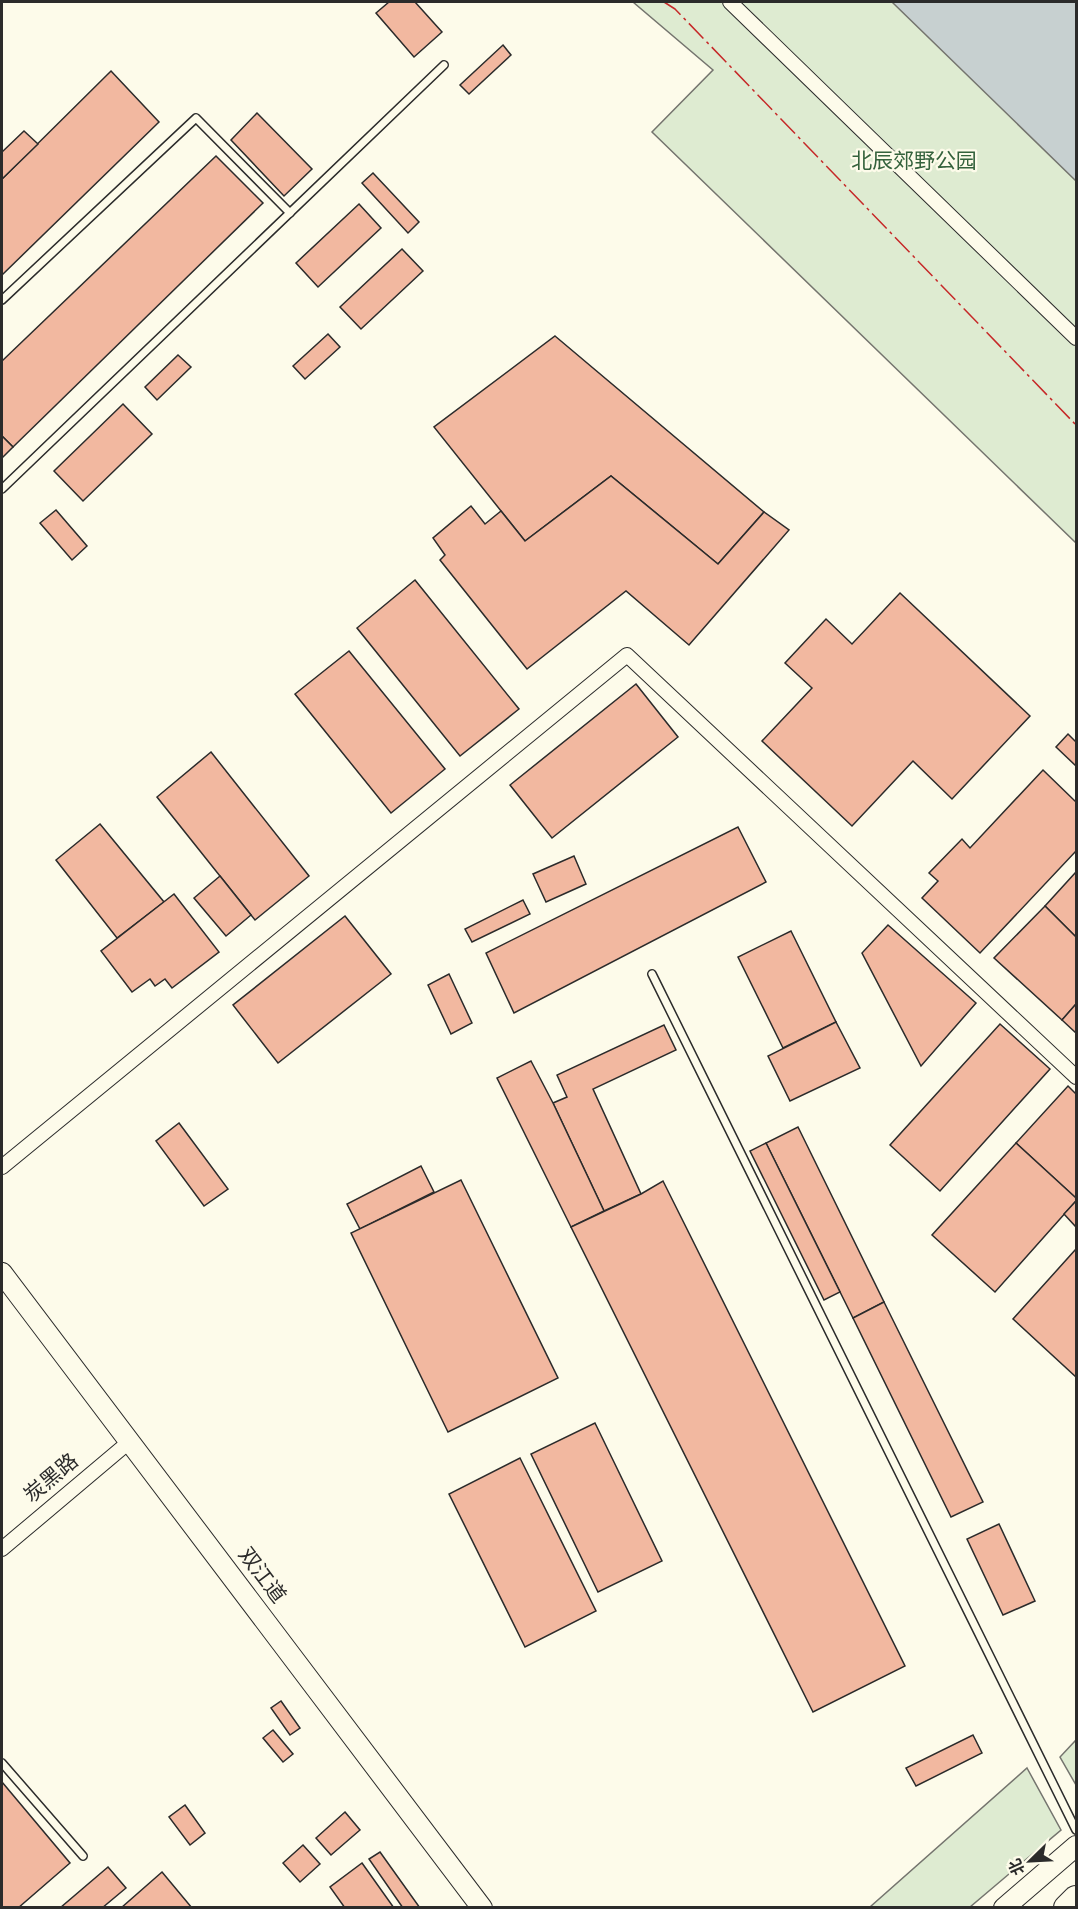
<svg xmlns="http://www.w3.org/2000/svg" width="1078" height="1909" viewBox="0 0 1078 1909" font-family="Overpass,'Noto Sans SC',sans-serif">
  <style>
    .green { fill: #deebd1; stroke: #74746e; stroke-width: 1.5 }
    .water { fill: #c7d0d0; stroke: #74746e; stroke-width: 1.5 }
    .building { fill: #f2b8a0; stroke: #2b2b2b; stroke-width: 1.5 }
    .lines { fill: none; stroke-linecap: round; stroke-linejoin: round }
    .lane-casing { stroke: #2b2b2b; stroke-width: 10 }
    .street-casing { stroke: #2b2b2b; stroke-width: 16 }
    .secondary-casing { stroke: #2b2b2b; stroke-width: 22 }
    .highway-casing { stroke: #2b2b2b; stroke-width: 28 }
    .lane { stroke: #fdfbea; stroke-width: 7 }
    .street { stroke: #fdfbea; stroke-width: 14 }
    .secondary { stroke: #fdfbea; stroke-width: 20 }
    .highway { stroke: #fdfbea; stroke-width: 26 }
    .power { stroke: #c62828; stroke-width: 1.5; stroke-dasharray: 21 4.5 3 4.5; stroke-linecap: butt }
    .labels { text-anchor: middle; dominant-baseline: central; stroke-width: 4.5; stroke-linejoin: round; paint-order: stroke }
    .park-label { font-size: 21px; fill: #34623c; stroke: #fdfbea }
    .street-label { font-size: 21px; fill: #2b2b2b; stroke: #fdfbea }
  </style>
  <rect width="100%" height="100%" fill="#fdfbea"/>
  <!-- green -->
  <g class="green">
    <path d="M633,2h443v541l-424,-411 61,-62z"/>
    <path d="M1076,1740v45l-16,-28z"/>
    <path d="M1027,1768l34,62 -91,77h-100z"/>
  </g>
  <!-- water -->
  <path class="water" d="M892,2h184v179z"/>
  <!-- building -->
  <g class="building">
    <path d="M389,2h26l27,30 -28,25 -38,-44z"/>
    <path d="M503,45l8,10 -42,39 -9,-9z"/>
    <path d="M111,71l48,51 -157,153v-96z"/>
    <path d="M257,113l55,56 -28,27 -53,-56z"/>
    <path d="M24,131l14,13 -36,35v-27z"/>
    <path d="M216,156l47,47 -250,244 -11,-11v-75z"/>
    <path d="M373,173l46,49 -11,11 -46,-50z"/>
    <path d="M359,204l22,24 -63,59 -22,-24z"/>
    <path d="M402,249l21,22 -62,58 -21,-22z"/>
    <path d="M328,334l12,13 -35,32 -12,-13z"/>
    <path d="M555,336l209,176 -46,52 -107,-88 -86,65 -91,-114z"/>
    <path d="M178,355l13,12 -34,33 -12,-13z"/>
    <path d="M123,404l29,30 -69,67 -29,-30z"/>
    <path d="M2,436l11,11 -11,11z"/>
    <path d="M611,476l107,88 46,-52 25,18 -100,115 -63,-54 -99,78 -87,-109 5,-5 -12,-17 38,-32 14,18 16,-13 24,30z"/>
    <path d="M56,510l31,36 -15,14 -32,-37z"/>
    <path d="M415,580l104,129 -59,47 -103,-128z"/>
    <path d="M900,593l130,123 -78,83 -39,-38 -61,65 -90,-85 50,-53 -27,-25 41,-44 26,25z"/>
    <path d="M349,651l96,118 -54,44 -96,-119z"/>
    <path d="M636,684l42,53 -126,101 -42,-53z"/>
    <path d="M1068,734l8,8v24l-20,-19z"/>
    <path d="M211,752l98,124 -54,44 -98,-123z"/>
    <path d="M1043,770l33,32v49l-96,102 -58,-55 16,-17 -9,-8 33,-34 8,9z"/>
    <path d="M100,824l64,78 -47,36 -61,-78z"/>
    <path d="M738,827l28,55 -252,131 -28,-60z"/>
    <path d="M574,856l12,28 -40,18 -13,-28z"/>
    <path d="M1076,872v65l-31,-31z"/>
    <path d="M220,876l31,39 -25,21 -32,-38z"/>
    <path d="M174,894l45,58 -47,36 -7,-9 -10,7 -5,-7 -18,13 -31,-41z"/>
    <path d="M523,900l7,14 -58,28 -7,-13z"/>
    <path d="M1045,906l31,31v67l-14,16 -68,-62z"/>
    <path d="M345,916l46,58 -113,89 -45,-58z"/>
    <path d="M888,925l88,78 -55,63 -59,-113z"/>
    <path d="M791,931l45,91 -53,26 -45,-91z"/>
    <path d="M449,974l23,49 -21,11 -23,-49z"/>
    <path d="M1076,1004v29l-14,-13z"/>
    <path d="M836,1022l24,46 -70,33 -22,-45z"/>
    <path d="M1000,1024l50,45 -110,122 -50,-46z"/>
    <path d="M664,1025l12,25 -83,39 48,105 -37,17 -51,-108 14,-6 -10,-22z"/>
    <path d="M531,1061l22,42 51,108 -33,16 -74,-149z"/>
    <path d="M1068,1086l8,8v104l-60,-55z"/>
    <path d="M179,1123l49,66 -24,17 -48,-65z"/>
    <path d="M798,1127l86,175 -31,16 -87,-175z"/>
    <path d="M766,1143l74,149 -16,8 -74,-149z"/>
    <path d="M1016,1143l60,55v3l-81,91 -63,-57z"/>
    <path d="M421,1166l13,26 -74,37 -13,-25z"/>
    <path d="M461,1180l97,198 -110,54 -97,-199z"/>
    <path d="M663,1181l242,485 -92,46 -242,-485 70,-33z"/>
    <path d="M1076,1201v26l-12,-13z"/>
    <path d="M1076,1249v128l-63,-58z"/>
    <path d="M884,1302l99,200 -32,15 -98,-199z"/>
    <path d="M595,1423l67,138 -64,31 -67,-138z"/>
    <path d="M520,1458l76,153 -71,36 -76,-153z"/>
    <path d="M999,1524l36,77 -32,14 -36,-76z"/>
    <path d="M281,1701l19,27 -10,7 -19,-27z"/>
    <path d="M273,1730l20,24 -10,8 -20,-24z"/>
    <path d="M973,1735l9,18 -66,33 -10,-18z"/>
    <path d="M2,1782l68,81 -52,45h-16z"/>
    <path d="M185,1805l20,28 -15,12 -21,-28z"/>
    <path d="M345,1812l15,18 -29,25 -15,-17z"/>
    <path d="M303,1845l17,19 -20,18 -17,-19z"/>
    <path d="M380,1852l40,56h-17l-34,-49z"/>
    <path d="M362,1863l32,45h-49l-15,-21z"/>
    <path d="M108,1867l18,21 -24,20h-42z"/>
    <path d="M162,1872l30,36h-71z"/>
  </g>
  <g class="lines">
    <!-- lane casing -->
    <g class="lane-casing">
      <g id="lane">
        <path d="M2,300l194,-182 94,95"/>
        <path d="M2,489l442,-424"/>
        <path d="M652,974l424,856"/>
        <path d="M2,1763l81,93"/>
      </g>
    </g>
    <!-- street casing -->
    <g class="street-casing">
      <g id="street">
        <path d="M730,2l346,336"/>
        <path d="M2,1167l625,-512 449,422"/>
        <path d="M2,1549l127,-107"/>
      </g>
    </g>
    <!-- secondary casing -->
    <g class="secondary-casing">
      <g id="secondary">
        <path d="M2,1273l480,635"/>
        <path d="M1004,1908l72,-62"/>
      </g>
    </g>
    <!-- highway casing -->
    <g class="highway-casing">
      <path id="highway" d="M1067,1908l9,-9"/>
    </g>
    <!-- lane -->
    <use href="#lane" class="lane"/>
    <!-- street -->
    <use href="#street" class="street"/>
    <!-- secondary -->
    <use href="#secondary" class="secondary"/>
    <!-- highway -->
    <use href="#highway" class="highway"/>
    <!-- power -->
    <path class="power" d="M664,2l11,7 401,416"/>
  </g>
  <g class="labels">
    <!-- park labels -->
    <g class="park-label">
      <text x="914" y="162">北辰郊野公园</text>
    </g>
    <!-- street labels -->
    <g class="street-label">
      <text transform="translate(52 1479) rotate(-40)">炭黑路</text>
      <text transform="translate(261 1576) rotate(53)">双江道</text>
    </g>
  </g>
  <!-- border -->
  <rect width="1078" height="1909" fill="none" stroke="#2b2b2b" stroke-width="6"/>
  <!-- north arrow -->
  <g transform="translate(1030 1861) rotate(246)" stroke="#fdfbea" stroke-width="4.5" paint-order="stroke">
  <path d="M0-4.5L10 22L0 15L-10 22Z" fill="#2b2b2b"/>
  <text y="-9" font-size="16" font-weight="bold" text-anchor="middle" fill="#2b2b2b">北</text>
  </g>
</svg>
